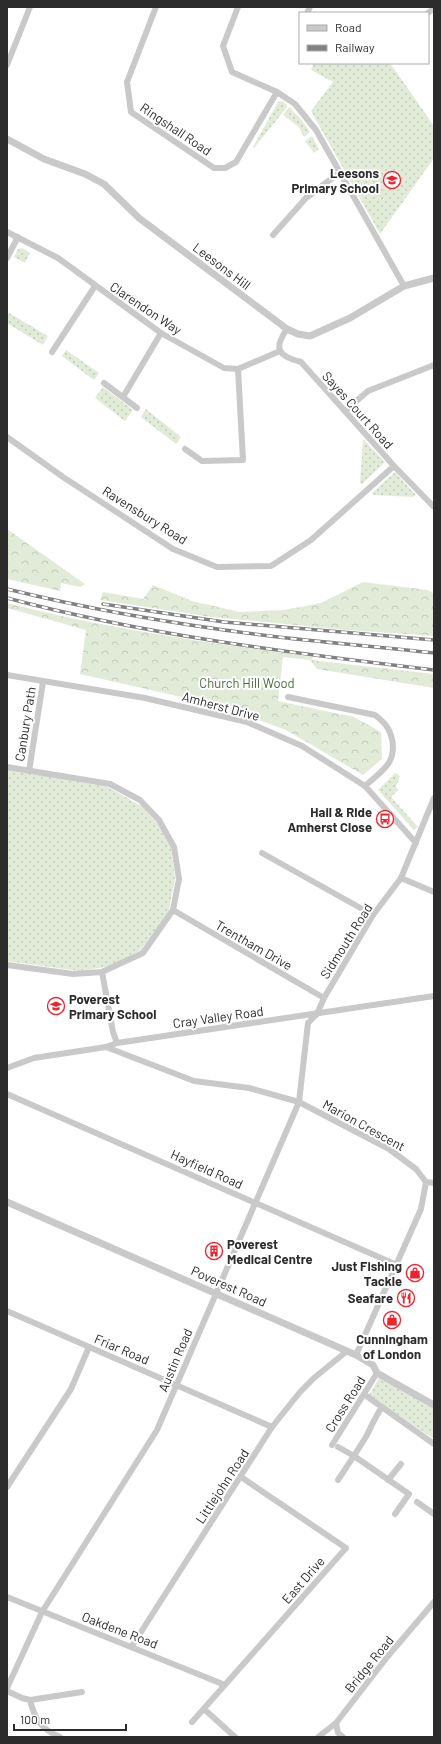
<svg xmlns="http://www.w3.org/2000/svg" width="441" height="1744" viewBox="0 0 441 1744" font-family="Barlow,sans-serif">
  <style>
    .grass { fill: url(#grass-dots) }
    .forest { fill: url(#forest-crowns) }
    .lines { fill: none; stroke-linecap: round; stroke-linejoin: round }
    .minor { stroke: #c9c9c9; stroke-width: 6 }
    .tertiary { stroke: #c9c9c9; stroke-width: 7 }
    .rail-casing { stroke: #818181; stroke-width: 3.5 }
    .rail { stroke: #fff; stroke-width: 2; stroke-dasharray: 6; stroke-linecap: butt }
    .labels { text-anchor: middle; dominant-baseline: central; stroke-width: 4; stroke-linejoin: round; paint-order: stroke }
    .street-label { font-size: 13px; fill: #2c2c2c; stroke: #fff }
    .poi-label { font-size: 13px; font-weight: bold; fill: #2c2c2c; stroke: #fff; text-anchor: end }
    .park-label { font-size: 13px; fill: #4e6938; stroke: #fff }
  </style>
  <defs>
    <pattern id="grass-dots" width="8" height="8" patternUnits="userSpaceOnUse"><rect width="8" height="8" fill="#e2ebd8"/><path d="M2 2h.1M6 6h.1" fill="none" stroke="#c2caba" stroke-width="1.8" stroke-linecap="round"/></pattern>
    <pattern id="forest-crowns" width="20" height="18" patternUnits="userSpaceOnUse"><rect width="20" height="18" fill="#e2ebd8"/><path d="M2 6a3 3 0 1 1 6 0M12 15a3 3 0 1 1 6 0" fill="none" stroke="#c2caba"/></pattern>
  </defs>
  <rect width="100%" height="100%" fill="#fff"/>
  <!-- grass -->
  <g class="grass">
    <path d="M314,63h76l44,63v32l-54,76 -69,-123 22,-29 -22,-12z"/>
    <path d="M282,101l5,4v2l-33,41 -1,-1 25,-45z"/>
    <path d="M289,107l12,12 9,13 -6,5 -5,-10 -16,-12z"/>
    <path d="M312,136l7,13 -5,4 -9,-12z"/>
    <path d="M22,248l8,5 -5,10 -11,-6 4,-8z"/>
    <path d="M9,313l39,23 -5,9 -36,-22v-6z"/>
    <path d="M66,350l33,23 -5,7 -32,-24z"/>
    <path d="M103,387l30,23 -8,11 -30,-23z"/>
    <path d="M146,409l35,28 -5,7 -35,-27z"/>
    <path d="M364,440l21,22 -23,22 -2,-1 3,-42z"/>
    <path d="M395,472l21,23 -3,2 -39,-2 -2,-2z"/>
    <path d="M7,769l101,18 35,20 15,17 13,24 4,30 -7,36 -27,36 -29,16 -33,5 -72,-10z"/>
    <path d="M395,773l5,3 -4,11 2,3 -7,7 27,30 -4,3 -36,-40z"/>
    <path d="M379,1378l55,30v31l-65,-44z"/>
  </g>
  <!-- forest -->
  <g class="forest">
    <path d="M7,529l78,55 -5,3 -19,-4 -1,8 -53,-12z"/>
    <path d="M363,582l65,8 6,4v42l-87,-6 -135,-13 -112,-17 3,-8 40,7 10,-14 39,16 48,11 44,-2 37,-7z"/>
    <path d="M7,603c100,26 204,40 306,54l-2,3 123,14v14l-117,-19 -7,-9 -27,-3 -5,44 76,16 27,15 1,27 -19,16 -77,-45 -65,-24 -141,-32 6,-44 -79,-22z"/>
  </g>
  <g class="lines">
    <!-- minor -->
    <g class="minor">
      <path d="M156,7l-29,75 4,30 83,56h11l11,-6 41,-70"/>
      <path d="M238,7l-15,39 9,26 45,20 18,12 21,26 88,156"/>
      <path d="M307,13l3,-6"/>
      <path d="M428,13l6,-5"/>
      <path d="M7,65l23,-58"/>
      <path d="M7,232l51,26 103,75 63,35 14,1 42,-18"/>
      <path d="M273,235l33,-37 33,-25"/>
      <path d="M7,258l11,-21"/>
      <path d="M287,329c-14,20 -9,27 14,33l93,104 40,41"/>
      <path d="M52,352l43,-66"/>
      <path d="M104,383l33,25"/>
      <path d="M123,397l38,-64"/>
      <path d="M345,411l23,-20 66,-26"/>
      <path d="M7,437l56,40 110,72 44,18 54,-1 40,-26 83,-74"/>
      <path d="M185,449l17,12 41,-1 -5,-91"/>
      <path d="M7,675l138,23 102,24 55,24 63,40 51,57"/>
      <path d="M288,697l87,18c9,7 14,12 17,24 5,25 -11,32 -27,47"/>
      <path d="M7,767l103,17 30,16 19,20 15,27 5,32 -6,31 -30,43 -41,19 -29,2 -66,-9"/>
      <path d="M29,771l14,-89"/>
      <path d="M262,853l111,62"/>
      <path d="M401,878l33,14"/>
      <path d="M173,910l151,88"/>
      <path d="M102,972l11,60 4,11"/>
      <path d="M106,1047l88,34 55,7 50,14 90,47 27,20 10,13 -5,27 -65,146"/>
      <path d="M7,1068l27,-10 72,-11 11,-4 317,-47"/>
      <path d="M7,1094l390,171"/>
      <path d="M426,1182l8,1"/>
      <path d="M7,1311l265,116"/>
      <path d="M365,1395l69,49"/>
      <path d="M332,1445l45,-72"/>
      <path d="M338,1447l16,9 55,38 -14,20"/>
      <path d="M338,1480c10,-15 20,-30 29,-45 5,-10 8,-18 15,-28"/>
      <path d="M388,1480l13,-16"/>
      <path d="M7,1487l64,-98 18,-42"/>
      <path d="M417,1502l17,12"/>
      <path d="M7,1597l218,88"/>
      <path d="M132,1646l140,-219 28,-35 14,-14 33,-27"/>
      <path d="M7,1688l35,-76 115,-182 142,-328 9,-79 9,-9 7,-16 49,-83 28,-37 33,-80"/>
      <path d="M7,1691l15,7 8,2 52,-8"/>
      <path d="M30,1700c5,20 11,29 30,37"/>
      <path d="M204,1709l31,28"/>
      <path d="M192,1722l154,-174 -105,-71"/>
      <path d="M336,1723l2,10 5,4"/>
      <path d="M318,1737l18,-14 52,-67 46,-54"/>
    </g>
    <!-- tertiary -->
    <g class="tertiary">
      <path d="M7,139l37,20 41,15 19,10 35,34 148,111 11,5 12,2 40,-18 54,-32 30,-8"/>
      <path d="M7,1202l349,153 17,10 4,8 57,32"/>
    </g>
    <!-- rail casing -->
    <g class="rail-casing">
      <g id="rail">
        <path d="M7,589c89,22 180,37 271,48 52,6 104,10 156,16"/>
        <path d="M7,598c138,37 285,55 427,72"/>
        <path d="M103,604l121,18 210,18"/>
      </g>
    </g>
    <!-- rail -->
    <use href="#rail" class="rail"/>
  </g>
  <!-- icons -->
  <defs>
    <g id="school-ring" transform="scale(0.9)"><circle r="9.5" fill="#fff" stroke="#ee232d" stroke-width="1.5"/><path d="M0-5L7-2L0 1L-7-2ZM-4 1L0 2.5L4 1V4Q0 6-4 4Z" fill="#ee232d"/></g>
    <g id="bus-ring" transform="scale(0.9)"><circle r="9.5" fill="#fff" stroke="#ee232d" stroke-width="1.5"/><path d="M-5-6H5V4H4V6H2V4H-2V6H-4V4H-5ZM-3.5-4V0h7V-4ZM-3.5 1.2v1.5H-2V1.2ZM2 1.2v1.5H3.5V1.2Z" fill="#ee232d"/></g>
    <g id="building-ring" transform="scale(0.9)"><circle r="9.5" fill="#fff" stroke="#ee232d" stroke-width="1.5"/><path d="M-4-6H4V6H1V3H-1V6H-4ZM-2.5-4.3h1.7v1.8h-1.7ZM.8-4.3h1.7v1.8H.8ZM-2.5-1h1.7V.8h-1.7ZM.8-1h1.7V.8H.8Z" fill="#ee232d"/></g>
    <g id="shop-ring" transform="scale(0.9)"><circle r="9.5" fill="#fff" stroke="#ee232d" stroke-width="1.5"/><path d="M-5-2.5h2.3a2.7 3.5 0 0 1 5.4 0H5L5.5 6h-11ZM-1.5-2.5h3a1.5 2.3 0 0 0-3 0Z" fill="#ee232d"/></g>
    <g id="restaurant-ring" transform="scale(0.9)"><circle r="9.5" fill="#fff" stroke="#ee232d" stroke-width="1.5"/><path d="M-5-6h1v4h1v-4h1v4h1v-4h1v5L-1.5 .5V6h-2V.5L-5-1ZM5-6V6H3V1.5H1.5Q1.5-4 5-6Z" fill="#ee232d"/></g>
  </defs>
  <g fill-rule="evenodd">
    <use href="#school-ring" x="392" y="180"/>
    <use href="#bus-ring" x="385" y="819"/>
    <use href="#school-ring" x="56" y="1006"/>
    <use href="#building-ring" x="214" y="1251"/>
    <use href="#shop-ring" x="415" y="1273"/>
    <use href="#restaurant-ring" x="406" y="1298"/>
    <use href="#shop-ring" x="392" y="1320"/>
  </g>
  <g class="labels">
    <!-- street labels -->
    <g class="street-label">
      <text transform="translate(176 129) rotate(34)">Ringshall Road</text>
      <text transform="translate(222 266) rotate(37)">Leesons Hill</text>
      <text transform="translate(146 308) rotate(34)">Clarendon Way</text>
      <text transform="translate(358 410) rotate(48)">Sayes Court Road</text>
      <text transform="translate(145 515) rotate(32)">Ravensbury Road</text>
      <text transform="translate(221 706) rotate(15)">Amherst Drive</text>
      <text transform="translate(25 724) rotate(-81)">Canbury Path</text>
      <text transform="translate(346 941) rotate(-58)">Sidmouth Road</text>
      <text transform="translate(254 945) rotate(30)">Trentham Drive</text>
      <text transform="translate(218 1017) rotate(-8)">Cray Valley Road</text>
      <text transform="translate(364 1125) rotate(29)">Marion Crescent</text>
      <text transform="translate(207 1169) rotate(24)">Hayfield Road</text>
      <text transform="translate(229 1286) rotate(24)">Poverest Road</text>
      <text transform="translate(122 1349) rotate(23)">Friar Road</text>
      <text transform="translate(175 1360) rotate(-67)">Austin Road</text>
      <text transform="translate(345 1404) rotate(-58)">Cross Road</text>
      <text transform="translate(222 1486) rotate(-57)">Littlejohn Road</text>
      <text transform="translate(303 1580) rotate(-49)">East Drive</text>
      <text transform="translate(120 1630) rotate(21)">Oakdene Road</text>
      <text transform="translate(369 1664) rotate(-51)">Bridge Road</text>
    </g>
    <!-- poi labels -->
    <g class="poi-label">
      <text x="379" y="173">Leesons<tspan x="379" dy="15">Primary School</tspan></text>
      <text x="372" y="812">Hail &amp; Ride<tspan x="372" dy="15">Amherst Close</tspan></text>
      <text x="69" y="999" text-anchor="start">Poverest<tspan x="69" dy="15">Primary School</tspan></text>
      <text x="227" y="1244" text-anchor="start">Poverest<tspan x="227" dy="15">Medical Centre</tspan></text>
      <text x="402" y="1266">Just Fishing<tspan x="402" dy="15">Tackle</tspan></text>
      <text x="393" y="1298">Seafare</text>
      <text x="392" y="1339" text-anchor="middle">Cunningham<tspan x="392" dy="15">of London</tspan></text>
    </g>
    <!-- park labels -->
    <g class="park-label">
      <text x="247" y="683">Church Hill Wood</text>
    </g>
  </g>
  <!-- border -->
  <rect width="441" height="1744" fill="none" stroke="#2c2c2c" stroke-width="16"/>
  <!-- legend -->
  <rect x="299" y="12" width="130" height="52" fill="#ffffff" stroke="#ababab"/>
  <rect x="307" y="25" width="20" height="6" fill="#c9c9c9" stroke="#ababab"/>
  <text x="335" y="32" font-size="12" fill="#2c2c2c">Road</text>
  <rect x="307" y="45" width="20" height="6" fill="#818181" stroke="#ababab"/>
  <text x="335" y="52" font-size="12" fill="#2c2c2c">Railway</text>
  <!-- scale -->
  <path d="M14 1724v6h112v-6" fill="none" stroke="#2c2c2c" stroke-width="2"/>
  <text x="20" y="1724" font-size="12" fill="#2c2c2c" stroke="#ffffff" stroke-width="3" paint-order="stroke">100 m</text>
</svg>
